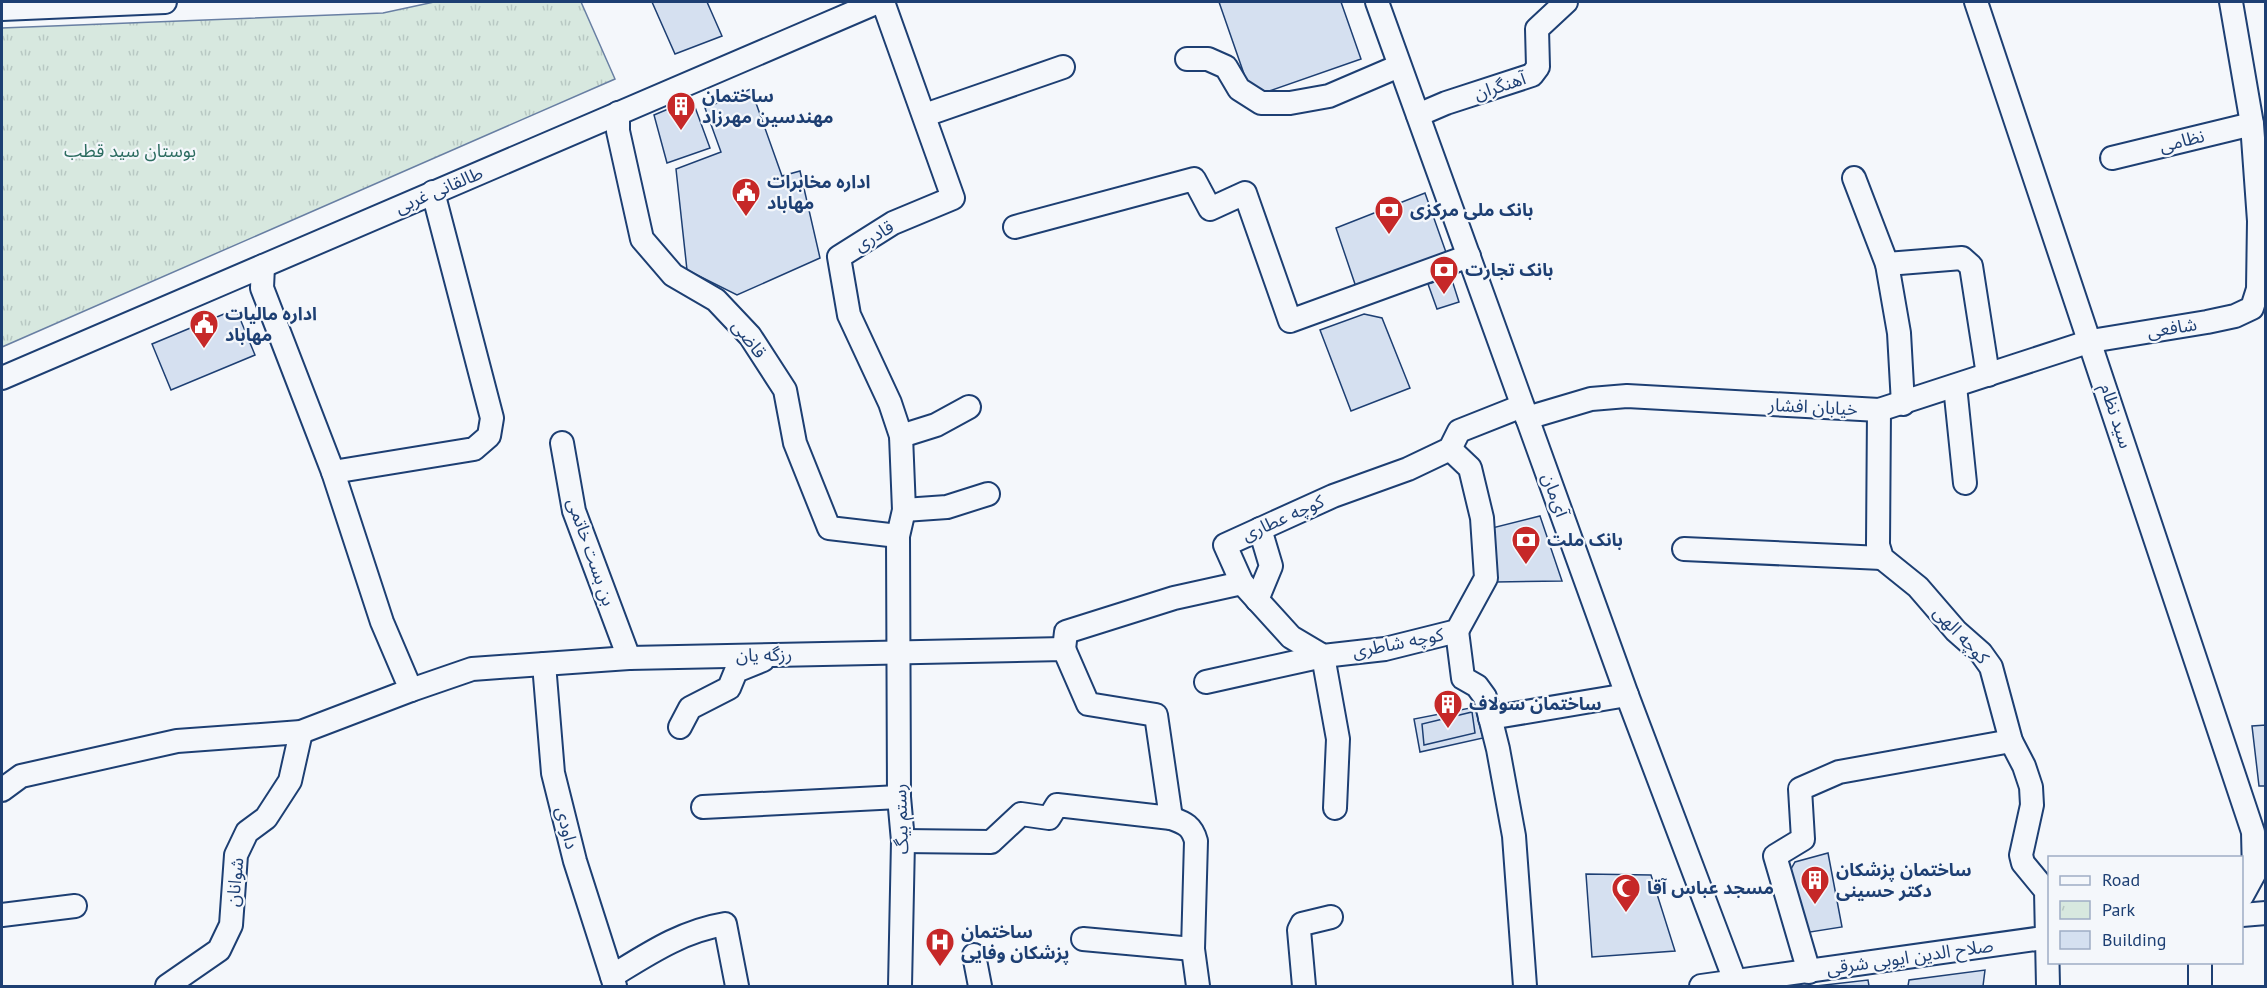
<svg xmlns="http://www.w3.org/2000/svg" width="2267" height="988" viewBox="0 0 2267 988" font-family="'PT Sans','Noto Sans Arabic',sans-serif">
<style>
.park{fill:url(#park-tufts);stroke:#687fa3;stroke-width:1.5}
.building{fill:#d5e0f0;stroke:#1d3f73;stroke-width:1.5}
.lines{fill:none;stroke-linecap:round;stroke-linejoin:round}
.minor-casing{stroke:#1d3f73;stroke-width:26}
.minor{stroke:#f4f7fb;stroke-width:22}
.labels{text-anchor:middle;stroke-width:4.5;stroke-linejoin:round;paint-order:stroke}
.street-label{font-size:18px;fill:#1d3f73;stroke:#f4f7fb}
.poi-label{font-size:18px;font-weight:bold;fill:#1d3f73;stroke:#f4f7fb;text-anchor:start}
.park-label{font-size:18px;fill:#2c6c60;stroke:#f4f7fb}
</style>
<defs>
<pattern id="park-tufts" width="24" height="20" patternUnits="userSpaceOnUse" patternTransform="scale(1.5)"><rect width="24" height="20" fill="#d7e8df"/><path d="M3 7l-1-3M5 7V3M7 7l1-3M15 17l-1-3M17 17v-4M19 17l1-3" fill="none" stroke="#b8c8c3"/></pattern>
</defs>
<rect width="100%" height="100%" fill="#f4f7fb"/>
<polygon class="park" points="434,2 581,2 615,79 2,347 2,28 383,13"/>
<g class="building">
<polygon points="652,2 707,2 722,36 675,54"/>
<polygon points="1219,2 1341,2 1361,59 1252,97"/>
<polygon points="751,89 782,176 800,171 820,258 737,295 687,270 676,169 721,152 705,108"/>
<polygon points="692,99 710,148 667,163 654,115"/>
<polygon points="1425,193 1448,258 1356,287 1336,228"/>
<polygon points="1451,277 1459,302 1437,309 1428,284"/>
<polygon points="236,309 255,355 171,390 152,344"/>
<polygon points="1364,314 1382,318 1410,388 1351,411 1320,330"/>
<polygon points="1540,516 1562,581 1496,582 1492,528"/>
<polygon points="1475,707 1483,738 1420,752 1414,719"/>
<polygon points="1472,712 1475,733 1424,745 1422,724"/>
<polygon points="2266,725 2266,786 2259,786 2252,726"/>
<polygon points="1828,853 1842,927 1804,933 1787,876 1795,862"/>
<polygon points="1586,874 1651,875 1675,951 1592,957"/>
<polygon points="1985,970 1983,986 1908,986 1909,980"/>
<polygon points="1868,980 1869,986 1816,986"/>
</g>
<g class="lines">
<g class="minor-casing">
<g id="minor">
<polyline points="883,2 953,198 893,223 839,257 849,315 890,403 901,436 904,510 898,536 899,797 903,841 900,986"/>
<polyline points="1377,2 1627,695 1737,986"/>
<polyline points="1976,2 2253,832 2254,874 2242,896"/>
<polyline points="2,9 165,2"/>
<polyline points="1187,59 1208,59 1226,67 1239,89 1261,103 1290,103 1329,96 1399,66"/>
<polyline points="618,113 618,131 642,239 673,275 716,300 750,336 785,390 795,443 829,528 898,536"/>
<polyline points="925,115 1063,67"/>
<polyline points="1418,115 1446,103 1532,75 1538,67 1537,29 1566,2"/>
<polyline points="2112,158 2252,124"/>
<polyline points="1854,178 1887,264 1899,333 1903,404"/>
<polyline points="1015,227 1194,179 1210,209 1245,193 1290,321 1469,256"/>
<polyline points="1887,264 1962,258 1971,266 1988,375"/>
<polyline points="2,378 878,2"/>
<polyline points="1955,386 1965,483"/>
<polyline points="1879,410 1878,545 1882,558 1918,587 1956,631 1981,653 1991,667 2011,741 2024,766 2031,787 2032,805 2021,855 2023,863 2046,891 2048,986"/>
<polyline points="1527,418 1591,399 1627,396 1879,410 2091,341 2207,322 2235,316 2252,308 2258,289 2259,221 2252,124 2231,2"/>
<polyline points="901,436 936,425 969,407"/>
<polyline points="562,443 574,511 629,658"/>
<polyline points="333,472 474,449 489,436 492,418 433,192"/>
<polyline points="904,510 947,507 988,494"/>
<polyline points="1684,549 1882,558"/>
<polyline points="1242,583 1291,637 1323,656 1385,649 1457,631 1486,578 1482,518 1470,468 1450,449"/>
<polyline points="1257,600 1271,566 1260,529"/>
<polyline points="1457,631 1463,678 1477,686 1485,697 1498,749 1514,836 1525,986"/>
<polyline points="1064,649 1066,632 1174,598 1242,583 1225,545 1333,496 1408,469 1450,449 1459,431 1522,406"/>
<polyline points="544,664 553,773 575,861 615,986"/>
<polyline points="1206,682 1323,656 1338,739 1335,808"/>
<polyline points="411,690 472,669 629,658 1064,649 1088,704 1156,715 1171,818 1057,805 1049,818 1021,814 991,842 903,841"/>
<polyline points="1490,718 1627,695"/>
<polyline points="680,727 690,708 729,688 736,671 763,660"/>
<polyline points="2,790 21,776 177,741 301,732 411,690 382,622 333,472 262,288 263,266"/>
<polyline points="703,807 899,797"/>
<path d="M1171 818C1185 823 1192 826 1196 841L1193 949 1198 986"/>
<polyline points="2,915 75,906"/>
<polyline points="2242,915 2266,913"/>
<polyline points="1083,939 1193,949"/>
<polyline points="974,955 980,986"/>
<polyline points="2200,962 2200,986"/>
<polyline points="1809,972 1775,856 1803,839 1800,789 1839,772 2011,741"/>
<path d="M612 976C648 954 682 931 725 924L737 986"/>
<polyline points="167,986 219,950 231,925 236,855 247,832 266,818 290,781 301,732"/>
<polyline points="1304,986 1299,930 1302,924 1331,917"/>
<polyline points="1701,986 2050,937"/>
</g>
</g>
<use href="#minor" class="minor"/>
</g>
<defs>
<g id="building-pin" transform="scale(1.5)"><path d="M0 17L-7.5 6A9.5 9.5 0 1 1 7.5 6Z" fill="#c62828" stroke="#f4f7fb"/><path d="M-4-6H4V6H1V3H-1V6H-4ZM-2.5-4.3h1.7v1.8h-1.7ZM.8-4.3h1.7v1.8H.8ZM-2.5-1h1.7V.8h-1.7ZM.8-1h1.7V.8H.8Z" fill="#fff"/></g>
<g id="civic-pin" transform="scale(1.5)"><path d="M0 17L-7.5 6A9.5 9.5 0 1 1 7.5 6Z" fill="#c62828" stroke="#f4f7fb"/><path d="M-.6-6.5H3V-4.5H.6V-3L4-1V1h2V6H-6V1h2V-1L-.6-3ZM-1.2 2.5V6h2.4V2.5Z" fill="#fff"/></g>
<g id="bank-pin" transform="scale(1.5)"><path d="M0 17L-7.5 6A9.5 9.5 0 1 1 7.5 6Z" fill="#c62828" stroke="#f4f7fb"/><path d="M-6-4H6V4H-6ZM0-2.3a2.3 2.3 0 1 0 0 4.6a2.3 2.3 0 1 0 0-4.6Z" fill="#fff"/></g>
<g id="mosque-pin" transform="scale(1.5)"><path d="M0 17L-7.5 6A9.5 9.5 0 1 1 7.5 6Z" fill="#c62828" stroke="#f4f7fb"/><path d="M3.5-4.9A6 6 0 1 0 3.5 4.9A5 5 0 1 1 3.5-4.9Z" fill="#fff"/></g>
<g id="hospital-pin" transform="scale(1.5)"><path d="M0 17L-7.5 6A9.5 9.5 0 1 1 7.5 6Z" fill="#c62828" stroke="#f4f7fb"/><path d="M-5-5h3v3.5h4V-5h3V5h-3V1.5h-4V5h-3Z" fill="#fff"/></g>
</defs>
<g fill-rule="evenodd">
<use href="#building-pin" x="681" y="106"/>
<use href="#civic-pin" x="746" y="192"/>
<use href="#bank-pin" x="1389" y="210"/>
<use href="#bank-pin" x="1444" y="270"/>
<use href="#civic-pin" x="204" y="324"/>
<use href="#bank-pin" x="1526" y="540"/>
<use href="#building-pin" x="1448" y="704"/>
<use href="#building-pin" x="1815" y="880"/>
<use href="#mosque-pin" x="1626" y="888"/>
<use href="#hospital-pin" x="940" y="942"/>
</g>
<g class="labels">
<g class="street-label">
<text transform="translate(1500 86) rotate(-18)" y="6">آهنگران</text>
<text transform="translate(2182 141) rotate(-14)" y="6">نظامی</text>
<text transform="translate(439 190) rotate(-23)" y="6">طالقانی غربی</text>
<text transform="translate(874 236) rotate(-31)" y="6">قادری</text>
<text transform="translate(2172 328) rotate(-9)" y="6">شافعی</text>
<text transform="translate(749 339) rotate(52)" y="6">قاضی</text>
<text transform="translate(1813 407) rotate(3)" y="6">خیابان افشار</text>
<text transform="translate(2116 416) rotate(72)" y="6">سید نظام</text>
<text transform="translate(1555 495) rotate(70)" y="6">آی‌مان</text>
<text transform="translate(1283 518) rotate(-24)" y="6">کوچه عطاری</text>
<text transform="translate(591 552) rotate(71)" y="6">بن بست خاتمی</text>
<text transform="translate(1961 635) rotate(47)" y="6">کوچه الهی</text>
<text transform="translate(1398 643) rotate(-11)" y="6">کوچه شاطری</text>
<text transform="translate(764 655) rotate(-1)" y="6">رزگه یان</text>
<text transform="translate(901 819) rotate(-92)" y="6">رستم بیگ</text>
<text transform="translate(567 828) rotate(76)" y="6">داودی</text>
<text transform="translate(235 882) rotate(-84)" y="6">شوانان</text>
<text transform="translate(1910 957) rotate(-8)" y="6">صلاح الدین ایوبی شرقی</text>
</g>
<g class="poi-label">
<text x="702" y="102">ساختمان<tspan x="702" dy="21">مهندسین مهرزاد</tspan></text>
<text x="767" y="188">اداره مخابرات<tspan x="767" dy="21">مهاباد</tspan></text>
<text x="1410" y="216">بانک ملی مرکزی</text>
<text x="1465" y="276">بانک تجارت</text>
<text x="225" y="320">اداره مالیات<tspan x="225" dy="21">مهاباد</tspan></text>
<text x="1547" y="546">بانک ملت</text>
<text x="1469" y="710">ساختمان سولاف</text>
<text x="1836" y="876">ساختمان پزشکان<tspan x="1836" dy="21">دکتر حسینی</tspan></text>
<text x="1647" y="894">مسجد عباس آقا</text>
<text x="961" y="938">ساختمان<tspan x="961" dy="21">پزشکان وفایی</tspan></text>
</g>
<g class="park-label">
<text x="130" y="157">بوستان سید قطب</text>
</g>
</g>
<rect width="2267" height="988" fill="none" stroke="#1d3f73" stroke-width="6"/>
<rect x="2048" y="856" width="195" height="108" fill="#f4f7fb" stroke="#9eadc5" stroke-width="1.5"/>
<rect x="2060" y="876" width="30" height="9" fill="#f4f7fb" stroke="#9eadc5" stroke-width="1.5"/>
<text x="2102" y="886" font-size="18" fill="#1d3f73">Road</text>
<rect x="2060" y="901" width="30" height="18" fill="url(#park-tufts)" stroke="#9eadc5" stroke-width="1.5"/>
<text x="2102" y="916" font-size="18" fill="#1d3f73">Park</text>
<rect x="2060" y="931" width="30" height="18" fill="#d5e0f0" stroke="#9eadc5" stroke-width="1.5"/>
<text x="2102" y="946" font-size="18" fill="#1d3f73">Building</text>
</svg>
